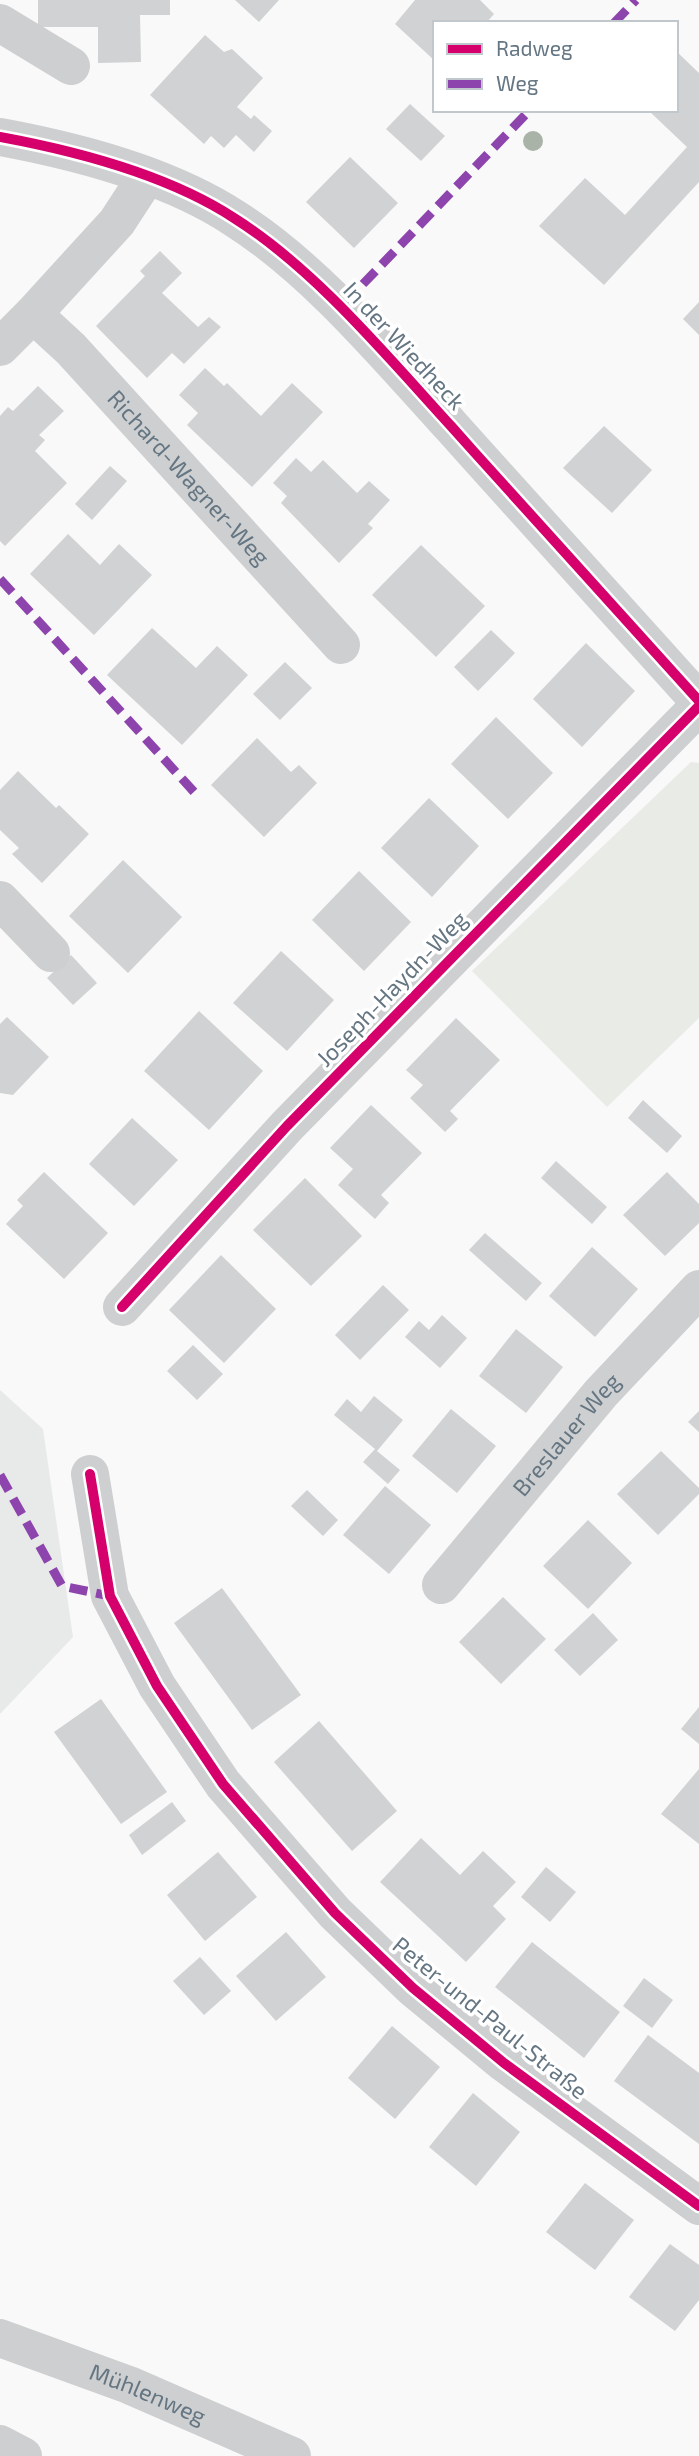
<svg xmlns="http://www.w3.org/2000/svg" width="699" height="2456" viewBox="0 0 699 2456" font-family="'Exo 2',sans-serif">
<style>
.built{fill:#e8e9e9}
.green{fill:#e8ebe6}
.building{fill:#d0d2d3}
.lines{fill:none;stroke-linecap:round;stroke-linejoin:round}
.minor{stroke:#cecfd0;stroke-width:38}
.quiet{stroke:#8e44ad;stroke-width:9;stroke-dasharray:18 9;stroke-linecap:butt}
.cycleway-casing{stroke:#fff;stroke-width:15}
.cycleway{stroke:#d6006c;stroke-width:10}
.tree{fill:#a9b3a7}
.labels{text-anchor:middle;stroke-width:7;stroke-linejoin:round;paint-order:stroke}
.street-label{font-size:23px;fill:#657683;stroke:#fff}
</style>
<rect width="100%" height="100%" fill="#f9f9f9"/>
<polygon class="built" points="0,1390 43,1429 73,1637 0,1714"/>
<polygon class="green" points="691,762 699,763 699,1018 607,1107 472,971"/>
<g class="building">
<polygon points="38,0 170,0 170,15 140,15 141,62 98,63 98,27 38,27"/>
<polygon points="235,0 279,0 259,22"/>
<polygon points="415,0 480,0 494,14 486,23 435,23 435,61 395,24"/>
<polygon points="205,35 224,52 232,49 263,78 237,107 251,119 254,115 272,131 254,152 236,135 224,148 211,136 204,144 150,95"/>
<polygon points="676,51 699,73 699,182 604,285 539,226 585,178 625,215 687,147 648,110 676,110"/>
<polygon points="410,104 445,136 421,161 386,129"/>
<polygon points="350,157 398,203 354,248 306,202"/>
<polygon points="160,251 182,273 162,293 198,327 209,317 221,327 184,364 172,353 147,378 96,326 145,276 140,271"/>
<polygon points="699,302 699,335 683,319"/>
<polygon points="205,368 224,386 227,383 261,416 292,383 323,412 252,487 187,425 198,413 179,395"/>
<polygon points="38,386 64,411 39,435 45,440 35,451 67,483 5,546 0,541 0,416 8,407 13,411"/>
<polygon points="604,426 652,470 612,513 563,468"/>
<polygon points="296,458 311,472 323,460 357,493 369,481 390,500 368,524 373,528 339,563 281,503 287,496 273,483"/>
<polygon points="110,466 127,481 92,520 75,504"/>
<polygon points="68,534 100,565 119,544 152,575 94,635 30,574"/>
<polygon points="421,545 485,606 436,657 372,595"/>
<polygon points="152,628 196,668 217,646 248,675 182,745 107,675"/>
<polygon points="491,630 515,653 478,691 454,667"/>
<polygon points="586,643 635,691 582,747 533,699"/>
<polygon points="285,662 312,688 280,720 253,694"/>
<polygon points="496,717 553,773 508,819 451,764"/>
<polygon points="257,738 291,772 299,765 317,783 264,837 211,785"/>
<polygon points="18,771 56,808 59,805 89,834 42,883 12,854 19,848 0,830 0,790"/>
<polygon points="429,798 479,846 432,897 381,848"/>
<polygon points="123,860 182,917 128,973 69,916"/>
<polygon points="359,871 411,922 364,971 312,920"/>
<polygon points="281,951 334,1000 287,1051 233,1003"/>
<polygon points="71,955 97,983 73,1005 47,978"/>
<polygon points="199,1011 263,1071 209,1130 144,1071"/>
<polygon points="7,1017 49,1057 13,1095 0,1093 0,1024"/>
<polygon points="456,1018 500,1060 450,1111 458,1119 445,1132 410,1098 423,1085 406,1070"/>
<polygon points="643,1100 682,1136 667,1153 628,1118"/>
<polygon points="371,1105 422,1153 381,1195 389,1203 375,1219 338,1185 353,1169 330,1148"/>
<polygon points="132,1118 178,1160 134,1206 89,1164"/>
<polygon points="556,1161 607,1207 592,1224 541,1178"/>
<polygon points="44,1172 108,1233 64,1279 6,1224 23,1206 17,1200"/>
<polygon points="667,1172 699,1204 699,1223 665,1256 623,1215"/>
<polygon points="305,1178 362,1236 311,1286 253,1230"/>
<polygon points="485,1233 542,1283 526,1301 469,1250"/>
<polygon points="592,1247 638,1289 595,1337 549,1296"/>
<polygon points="221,1255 276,1309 224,1363 169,1310"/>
<polygon points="383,1285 409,1310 360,1360 335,1335"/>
<polygon points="442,1315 467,1338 440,1368 405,1337 419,1321 429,1330"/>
<polygon points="516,1329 563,1367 526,1413 479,1376"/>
<polygon points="193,1345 223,1374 197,1400 167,1371"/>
<polygon points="374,1396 403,1420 377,1451 400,1470 388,1484 363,1462 375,1449 334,1415 347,1399 361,1412"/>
<polygon points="451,1409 496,1446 457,1493 412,1456"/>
<polygon points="699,1411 699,1432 688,1422"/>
<polygon points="661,1451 699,1488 699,1494 658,1535 617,1494"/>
<polygon points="385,1486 431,1525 389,1574 343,1535"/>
<polygon points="307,1490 338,1520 323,1536 291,1506"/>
<polygon points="588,1520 632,1563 588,1609 543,1566"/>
<polygon points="222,1588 301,1695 252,1730 174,1623"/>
<polygon points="503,1597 546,1639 501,1684 459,1642"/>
<polygon points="593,1613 618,1640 580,1676 554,1650"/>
<polygon points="101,1699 167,1792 121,1824 54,1732"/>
<polygon points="699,1707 699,1744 681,1729"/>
<polygon points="319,1721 397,1811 352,1851 274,1762"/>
<polygon points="699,1769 699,1844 661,1814"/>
<polygon points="172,1802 186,1821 142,1855 129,1835"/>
<polygon points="421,1838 460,1875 483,1851 516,1882 493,1906 506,1919 466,1962 380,1882"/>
<polygon points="218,1852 257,1897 205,1941 167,1895"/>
<polygon points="546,1867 576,1892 550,1922 521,1897"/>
<polygon points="286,1932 326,1977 276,2021 236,1976"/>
<polygon points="532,1942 620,2012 584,2058 495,1987"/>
<polygon points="200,1957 231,1991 204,2015 173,1981"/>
<polygon points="644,1978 673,2000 652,2028 623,2006"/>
<polygon points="392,2026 440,2067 395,2119 348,2078"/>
<polygon points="648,2035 699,2073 699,2144 614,2081"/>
<polygon points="473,2093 520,2132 476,2186 429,2147"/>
<polygon points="585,2183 634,2220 595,2270 546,2232"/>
<polygon points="670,2244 699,2265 699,2300 675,2331 629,2297"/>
</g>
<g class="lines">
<g class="minor">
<polyline points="0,23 71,66"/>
<path d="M0 137C76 151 168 175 234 218 315 269 386 355 451 426 533 518 616 609 699 701"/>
<path id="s1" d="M33 314 71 349 341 645"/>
<polyline points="0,347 33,314 117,222 147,176"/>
<polyline points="0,900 51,953"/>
<polyline points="122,1307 287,1126 699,706"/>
<polyline points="90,1474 110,1596 157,1686 223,1784 335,1913 413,1988 504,2063 699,2206"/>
<path id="s2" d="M441 1585 601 1393 699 1289"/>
<path id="s3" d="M0 2338 129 2385 292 2456"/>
<polyline points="0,2444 23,2456"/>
</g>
<g class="quiet">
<polyline points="614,23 636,0"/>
<polyline points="363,284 530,110"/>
<polyline points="0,579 195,793"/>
<polyline points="0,1475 62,1586 110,1596"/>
</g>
<g class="cycleway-casing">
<g id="cycleway">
<path d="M0 137C76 151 168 175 234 218 315 269 386 355 451 426 533 518 616 609 699 701"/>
<polyline points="122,1307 287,1126 699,706"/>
<polyline points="90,1474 110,1596 157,1686 223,1784 335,1913 413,1988 504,2063 699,2206"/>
</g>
</g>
<use href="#cycleway" class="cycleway"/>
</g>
<circle class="tree" cx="533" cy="141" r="10"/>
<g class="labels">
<g class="street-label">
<text transform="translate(404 346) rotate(47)" y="8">In der Wiedheck</text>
<text dy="8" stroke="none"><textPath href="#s1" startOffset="226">Richard-Wagner-Weg</textPath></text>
<text transform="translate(392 989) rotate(-46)" y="8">Joseph-Haydn-Weg</text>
<text dy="8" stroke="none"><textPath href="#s2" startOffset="196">Breslauer Weg</textPath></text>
<text transform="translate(490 2018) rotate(39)" y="8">Peter-und-Paul-Straße</text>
<text dy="8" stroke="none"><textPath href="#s3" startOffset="158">Mühlenweg</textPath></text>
</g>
</g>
<rect x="433" y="21" width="245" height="91" fill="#ffffff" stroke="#c1c8cd" stroke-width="2"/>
<rect x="447" y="44" width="35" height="10" fill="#d6006c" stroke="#c1c8cd" stroke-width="2"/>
<text x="496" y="56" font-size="21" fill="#657683">Radweg</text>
<rect x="447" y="79" width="35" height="10" fill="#8e44ad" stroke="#c1c8cd" stroke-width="2"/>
<text x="496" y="91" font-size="21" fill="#657683">Weg</text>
</svg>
